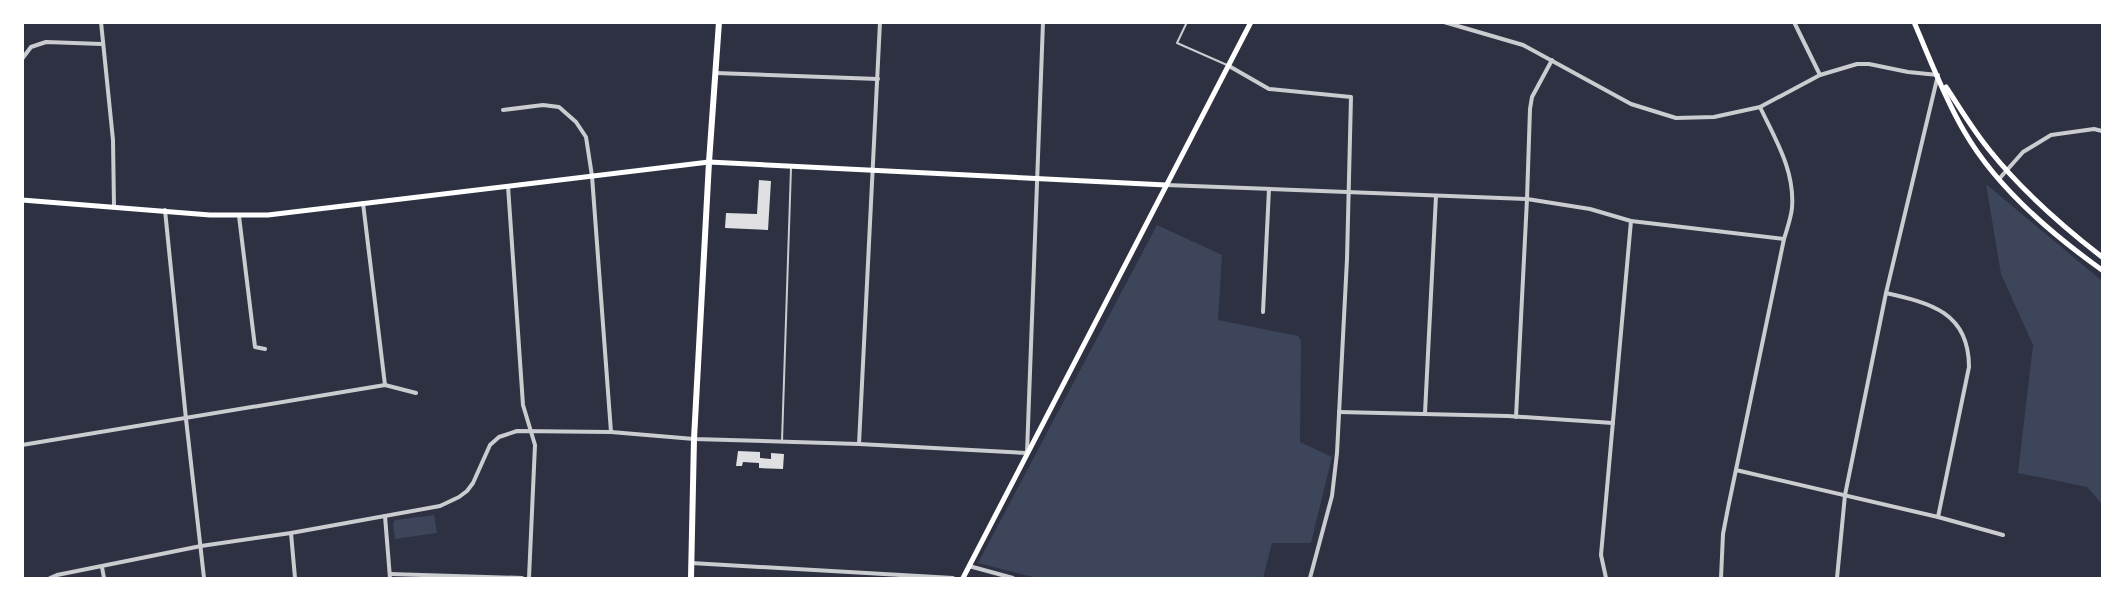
<svg xmlns="http://www.w3.org/2000/svg" width="2125" height="601" viewBox="0 0 2125 601" font-family="Manrope,sans-serif">
<style>
.green{fill:#3c4559}
.building{fill:#e0e0e3}
.lines{fill:none;stroke-linecap:round;stroke-linejoin:round}
.service{stroke:#caccd0;stroke-width:2}
.minor{stroke:#caccd0;stroke-width:4}
.secondary{stroke:#fff;stroke-width:5}
.primary{stroke:#fff;stroke-width:6}
</style>
<rect width="100%" height="100%" fill="#2d3142"/>
<g class="green">
<polygon points="1986,184 2102,281 2102,504 2087,487 2018,473 2033,345 2001,274"/>
<polygon points="1157,225 1222,255 1218,320 1298,336 1301,341 1300,442 1332,457 1311,543 1272,543 1263,578 1037,578 978,563"/>
<polygon points="434,515 437,533 395,539 393,523 395,520"/>
</g>
<g class="building">
<polygon points="759,180 771,181 768,230 725,228 726,213 757,214"/>
<polygon points="738,451 760,452 760,458 771,459 771,453 784,454 783,469 759,468 759,463 743,462 742,466 736,466"/>
</g>
<g class="lines">
<g class="service">
<polyline points="1187,22 1177,43 1227,65"/>
<polyline points="782,441 791,168"/>
</g>
<g class="minor">
<polyline points="101,22 113,140 114,207"/>
<polyline points="1444,22 1523,45 1631,104 1676,118 1714,117 1760,107 1820,75 1857,64 1869,64 1908,72 1938,75 1886,293 1845,495 1837,578"/>
<polyline points="1794,22 1820,75"/>
<polyline points="22,59 31,47 46,42 102,44"/>
<polyline points="1229,66 1269,89 1351,97 1347,259 1337,453 1332,496 1310,578"/>
<polyline points="716,73 878,79"/>
<polyline points="503,110 543,105 559,107 576,122 586,137 592,176 611,432"/>
<polyline points="1999,179 2023,152 2051,135 2094,129 2102,131"/>
<polyline points="1166,185 1527,199 1590,209 1631,221 1784,239"/>
<polyline points="508,186 523,405 535,445 529,578"/>
<polyline points="363,203 385,385"/>
<polyline points="165,210 186,419 204,578"/>
<polyline points="239,216 255,347 265,349"/>
<path d="M1886 293C1930 303 1969 312 1969 367L1938 517"/>
<polyline points="1263,312 1269,189"/>
<polyline points="1339,412 1508,416 1613,423"/>
<polyline points="1425,413 1436,196"/>
<polyline points="1516,417 1527,199 1530,109 1532,97 1552,60"/>
<polyline points="859,444 880,22"/>
<polyline points="22,445 385,385 416,393"/>
<polyline points="1736,470 1938,517 2003,535"/>
<polyline points="385,516 390,578"/>
<polyline points="291,533 295,578"/>
<polyline points="691,563 953,578"/>
<polyline points="969,566 1013,578"/>
<polyline points="102,567 104,578"/>
<polyline points="390,574 522,578"/>
<polyline points="50,578 57,575 201,546 291,533 440,506 459,497 467,491 473,483 490,445 499,437 517,431 611,432 694,439 859,444 1027,453 1043,22"/>
<polyline points="1606,578 1601,555 1631,221"/>
<path d="M1721 578 1723 534 1728 508 1784 239C1787 229 1791 218 1792 208 1795 170 1775 139 1760 107"/>
</g>
<g class="secondary">
<path d="M1914 22C1930 59 1944 97 1964 131 1996 187 2050 233 2102 270"/>
<path d="M1946 87C1960 108 1974 132 1991 152 2023 192 2061 225 2102 257"/>
<polyline points="22,200 210,215 268,215 709,162 1166,185"/>
<polyline points="963,578 1251,22"/>
</g>
<polyline class="primary" points="691,578 694,439 709,162 719,22"/>
</g>
<rect width="2125" height="601" fill="none" stroke="#ffffff" stroke-width="48"/>
</svg>
